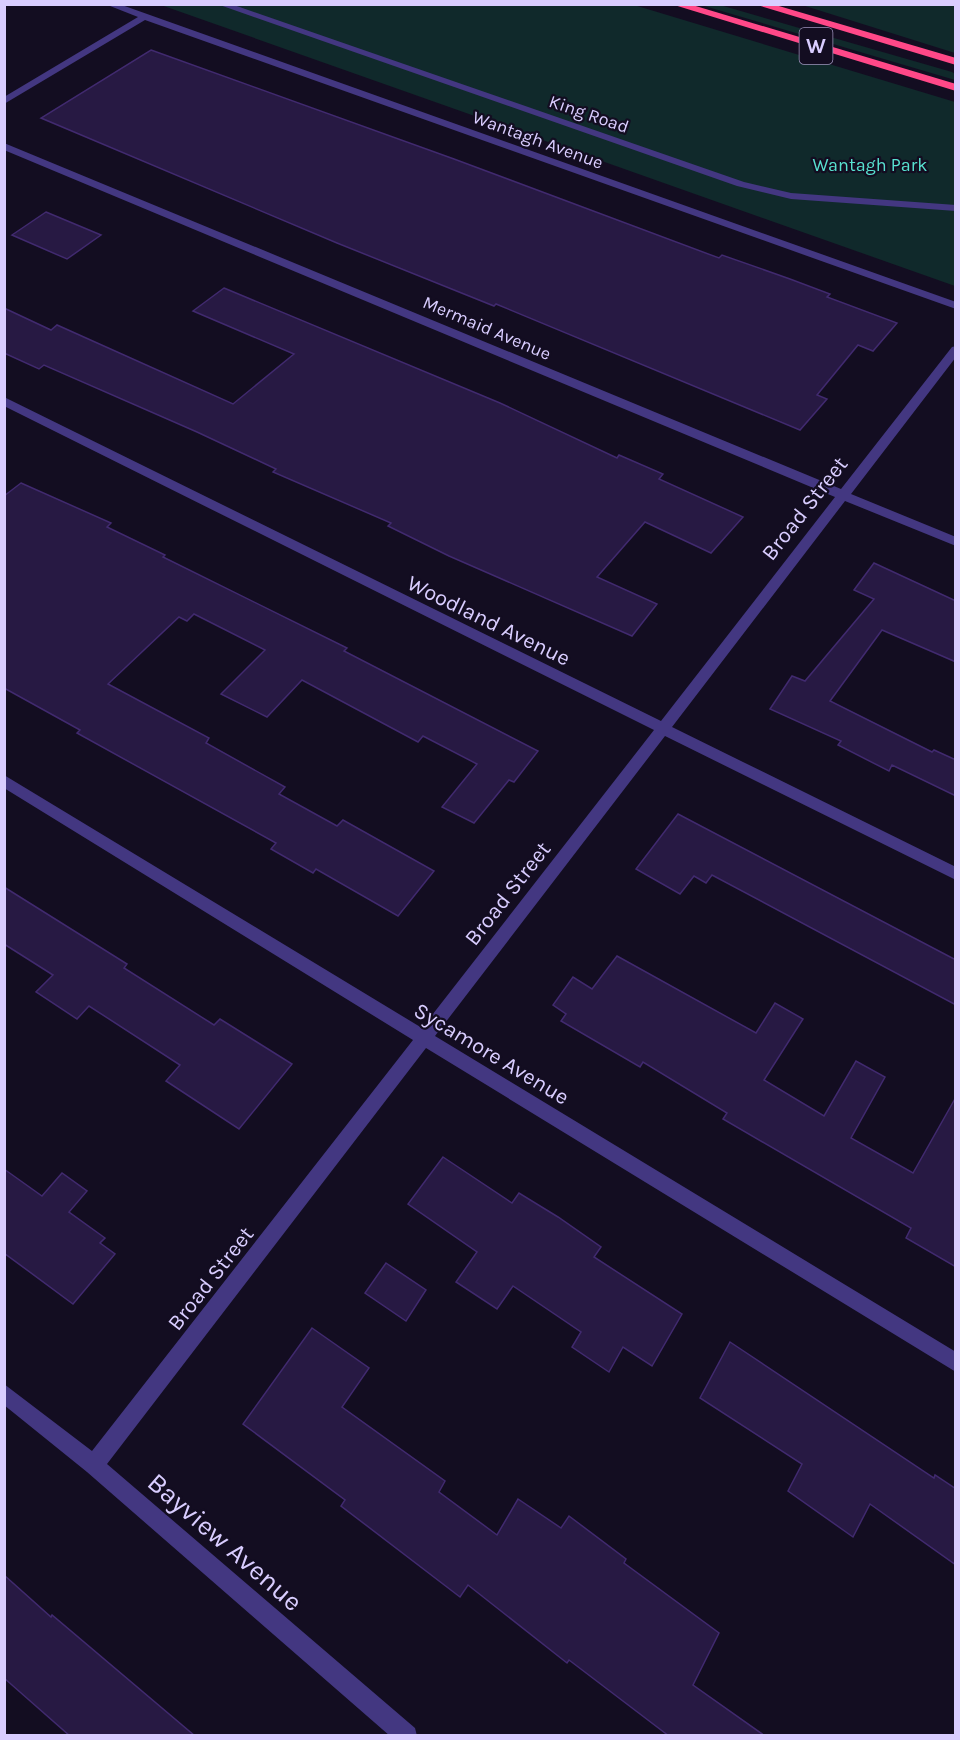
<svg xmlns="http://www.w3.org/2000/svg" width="960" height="1740" viewBox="0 0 960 1740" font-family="Karla,sans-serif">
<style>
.green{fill:#10292b}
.building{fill:#271943;stroke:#412a6f;stroke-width:1.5}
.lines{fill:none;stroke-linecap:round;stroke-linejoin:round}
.minor{fill:#433781;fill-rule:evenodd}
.highway{fill:#ff4888;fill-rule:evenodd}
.labels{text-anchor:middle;stroke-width:4.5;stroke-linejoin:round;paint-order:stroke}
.far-street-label{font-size:18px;fill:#d9cdff;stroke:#130d21}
.far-park-label{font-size:18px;fill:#58e1d0;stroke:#130d21}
.shield{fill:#130d21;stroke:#9e93bc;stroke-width:1.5}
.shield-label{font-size:21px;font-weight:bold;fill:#d9cdff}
.street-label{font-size:22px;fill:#d9cdff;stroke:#130d21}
.near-street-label{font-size:27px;fill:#d9cdff;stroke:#130d21}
</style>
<rect width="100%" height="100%" fill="#130d21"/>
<g class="green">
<polygon points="161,5 634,5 955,102 955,286"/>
<polygon points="701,5 720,5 952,72 955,74 955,80"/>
<polygon points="802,5 955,5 955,53"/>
</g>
<g class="building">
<polygon points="151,50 454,159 719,258 722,255 790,279 830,294 827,297 897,323 873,351 858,345 817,395 827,399 800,430 496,304 494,306 337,243 41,118"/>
<polygon points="46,212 101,235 67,259 12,235"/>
<polygon points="224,288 500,403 617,458 619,455 663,474 659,479 743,517 711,553 645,522 597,577 657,604 632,636 449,556 388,526 391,523 273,472 276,469 197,432 44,365 39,369 4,353 4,308 51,330 57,325 233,404 294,354 193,311"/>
<polygon points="21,483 111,523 107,527 165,555 163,557 347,648 344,651 538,751 514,782 509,780 474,823 442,807 477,764 423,736 418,742 302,680 267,717 221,694 265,650 194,614 187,621 179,617 108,684 209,738 206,743 285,787 279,794 337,826 343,820 434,871 398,916 316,869 313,873 271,849 276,843 77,733 80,730 4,688 4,496"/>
<polygon points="874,563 956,601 956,662 882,630 830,701 932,752 934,750 956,760 956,796 892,765 889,771 838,745 841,741 770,709 792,676 805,681 874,599 854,590"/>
<polygon points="678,814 956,960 956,1005 712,875 706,883 694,876 680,894 636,869"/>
<polygon points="4,887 127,964 124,968 214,1025 220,1019 292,1064 239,1129 166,1081 180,1065 89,1006 77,1019 36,992 53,975 4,944"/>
<polygon points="617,956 756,1033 775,1003 803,1019 764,1080 824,1116 856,1061 885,1077 851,1138 913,1173 956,1097 956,1267 906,1238 911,1228 723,1119 727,1113 643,1062 640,1067 561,1021 566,1014 553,1005 573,977 592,989"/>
<polygon points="443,1157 512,1203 519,1193 558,1217 601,1247 594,1257 682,1314 652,1366 623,1347 609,1372 572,1347 581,1332 513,1286 497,1309 456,1282 477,1252 408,1204"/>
<polygon points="4,1169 42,1196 62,1173 87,1191 69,1212 105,1238 100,1243 115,1254 73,1304 4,1253"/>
<polygon points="386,1263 426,1290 406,1321 365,1293"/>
<polygon points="312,1328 369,1368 342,1407 445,1481 439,1492 497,1535 518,1499 561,1528 569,1516 626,1559 624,1563 719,1633 693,1685 765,1736 669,1736 569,1660 567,1663 468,1585 460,1597 341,1506 345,1500 243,1424"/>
<polygon points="730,1342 934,1478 935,1475 956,1489 956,1565 870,1504 853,1537 788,1491 802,1464 700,1398"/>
<polygon points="4,1575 51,1617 52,1615 195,1736 70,1736 4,1678"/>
</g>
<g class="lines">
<g class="minor">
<polygon points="105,4 119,4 956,302 956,309 145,20 4,104 4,97 138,17"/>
<polygon points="217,4 231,4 744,182 791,193 956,205 956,211 791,199 737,186"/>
<polygon points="4,143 841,489 952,347 956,346 956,357 851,494 956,537 956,546 845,501 672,727 956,867 956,880 665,736 435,1036 956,1352 956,1372 426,1048 107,1464 415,1728 417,1736 390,1736 87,1472 4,1405 4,1384 92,1451 413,1040 4,788 4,775 422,1028 654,730 4,406 4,397 661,721 835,497 4,150"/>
</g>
<g class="highway">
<polygon points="671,4 689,4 956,84 956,91"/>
<polygon points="754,4 772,4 956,58 956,65"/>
</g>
</g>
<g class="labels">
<g class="far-street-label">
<text transform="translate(589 114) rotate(19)" y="6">King Road</text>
<text transform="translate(538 140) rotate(20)" y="6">Wantagh Avenue</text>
<text transform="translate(487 328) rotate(23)" y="6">Mermaid Avenue</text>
</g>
<g class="far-park-label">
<text x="870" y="171">Wantagh Park</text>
</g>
<rect class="shield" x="799.5" y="28" width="33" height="36" rx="4.5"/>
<g class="shield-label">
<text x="816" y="53">W</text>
</g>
<g class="street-label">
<text transform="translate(804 508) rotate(-52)" y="8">Broad Street</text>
<text transform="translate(489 620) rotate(26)" y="8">Woodland Avenue</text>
<text transform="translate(507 893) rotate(-52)" y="8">Broad Street</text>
<text transform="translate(492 1053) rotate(31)" y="8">Sycamore Avenue</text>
<text transform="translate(210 1278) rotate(-52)" y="8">Broad Street</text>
</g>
<g class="near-street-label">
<text transform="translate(225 1542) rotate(41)" y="9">Bayview Avenue</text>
</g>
</g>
<rect width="960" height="1740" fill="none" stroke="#d9cdff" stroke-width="12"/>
</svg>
